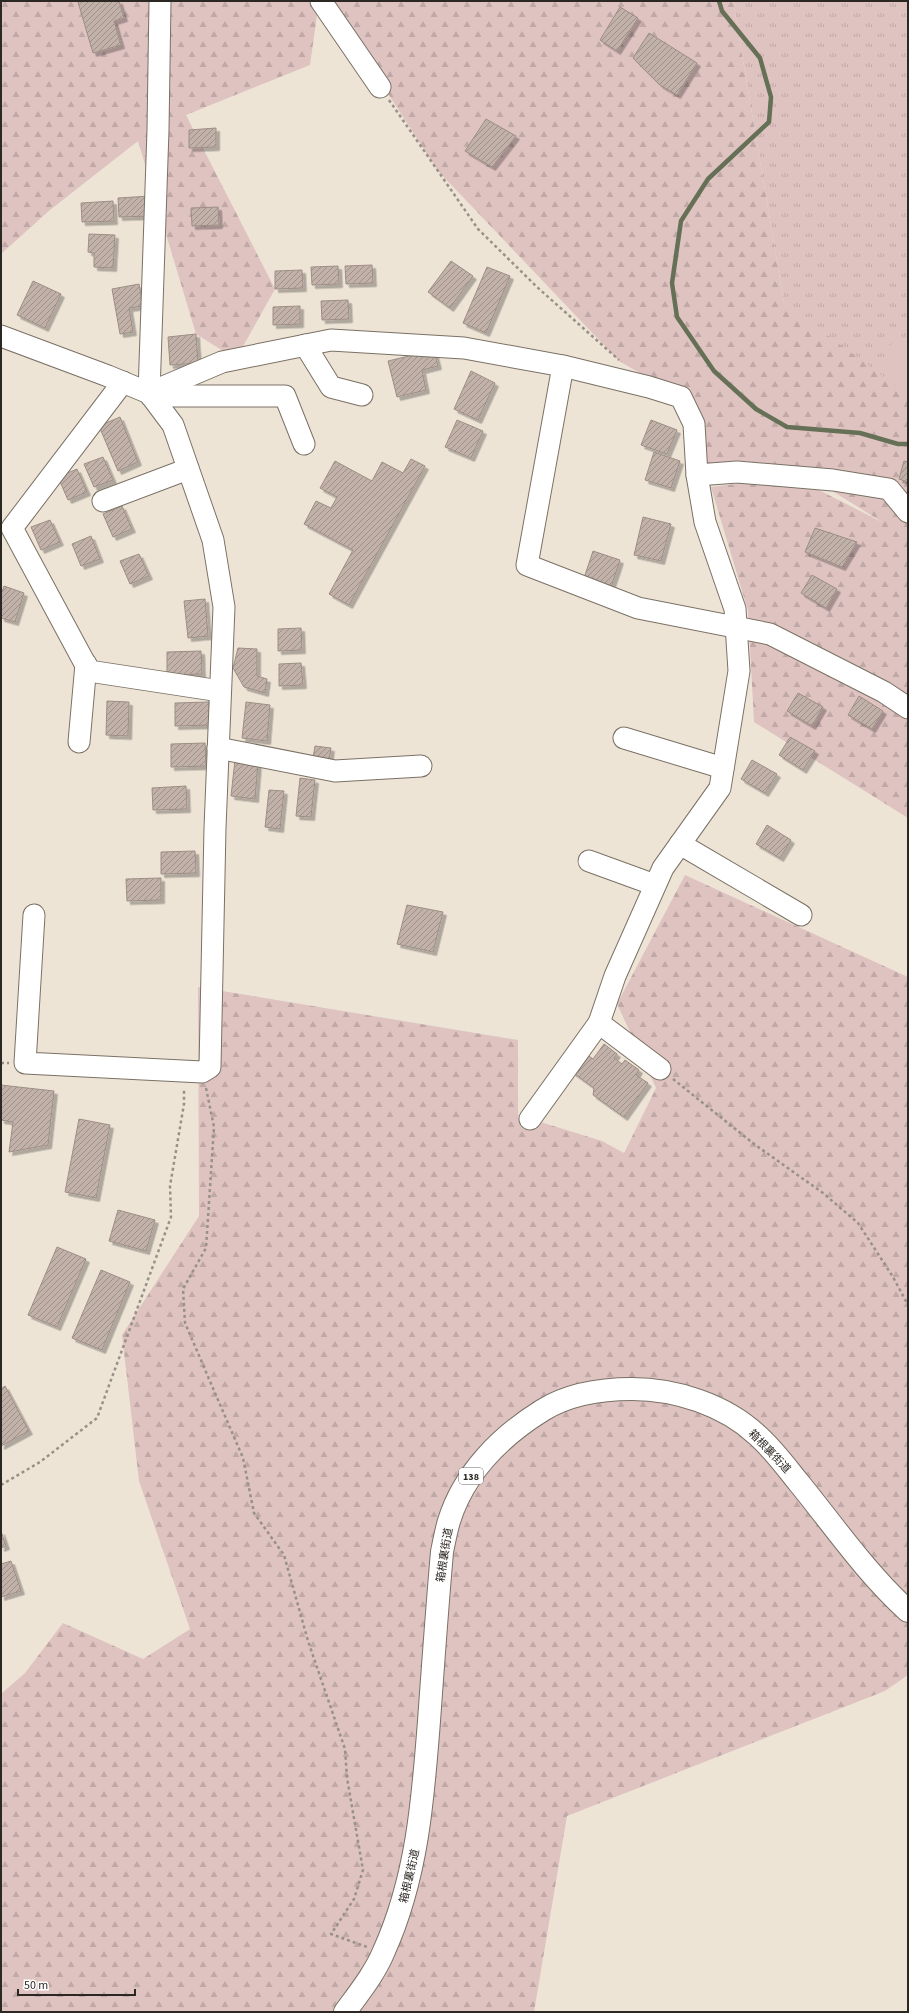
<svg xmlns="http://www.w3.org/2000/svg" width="909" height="2013" viewBox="0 0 909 2013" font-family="'Source Sans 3','Noto Sans JP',sans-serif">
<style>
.grass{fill:url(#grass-tufts)}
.forest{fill:url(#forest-firs);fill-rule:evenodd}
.park{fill:#dfc3c1}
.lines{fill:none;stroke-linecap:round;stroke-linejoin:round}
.stream{stroke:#657056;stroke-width:4.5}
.building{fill:url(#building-hatch);stroke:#9d8e85;filter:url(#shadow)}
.minor-casing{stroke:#7a7165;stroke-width:23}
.highway-casing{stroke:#7a7165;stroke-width:24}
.path{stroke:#989187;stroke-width:2.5;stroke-dasharray:3 3;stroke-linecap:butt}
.minor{stroke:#fff;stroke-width:21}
.highway{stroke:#fff;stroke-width:22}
.labels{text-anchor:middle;stroke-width:3.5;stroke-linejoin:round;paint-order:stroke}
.shield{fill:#fff;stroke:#6b6864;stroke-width:1}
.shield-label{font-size:10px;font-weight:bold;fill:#2b2722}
.street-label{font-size:11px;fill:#2b2722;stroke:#fff}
</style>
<defs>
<pattern id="grass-tufts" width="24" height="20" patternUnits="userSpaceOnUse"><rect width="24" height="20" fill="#dfc3c1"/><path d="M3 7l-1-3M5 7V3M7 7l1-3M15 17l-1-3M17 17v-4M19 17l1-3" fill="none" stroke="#c0a8a6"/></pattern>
<pattern id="forest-firs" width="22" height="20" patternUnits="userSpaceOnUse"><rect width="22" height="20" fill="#dfc3c1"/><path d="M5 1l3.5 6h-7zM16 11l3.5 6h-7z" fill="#c0a8a6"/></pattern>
<pattern id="building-hatch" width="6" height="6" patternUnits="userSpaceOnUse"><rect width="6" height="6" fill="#c1b1a8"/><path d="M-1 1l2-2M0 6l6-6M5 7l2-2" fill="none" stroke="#9d9088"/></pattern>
<filter id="shadow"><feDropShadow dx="3.5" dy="3.5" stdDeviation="0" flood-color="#0004"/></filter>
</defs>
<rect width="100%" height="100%" fill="#eee4d6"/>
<polygon class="grass" points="733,1 908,1 908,399 789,318 784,303"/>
<g class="forest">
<polygon points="1,1 319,1 310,65 186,115 275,289 236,359 196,334 138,141 50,210 1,254"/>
<path d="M328 1H733L784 303 908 395V818L754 722 748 611 711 487 785 478 708 474 681 397 619 361 438 171ZM795 478 813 479 882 522 880 521Z"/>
<polygon points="685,875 908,977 908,1675 885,1691 567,1816 534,2012 1,2012 1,1694 25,1673 63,1623 143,1659 190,1629 139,1481 122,1335 199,1216 198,987 518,1040 518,1115 602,1141 624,1153 656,1088 617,1004"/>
</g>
<polygon class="park" points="908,335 908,392 886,380 887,347"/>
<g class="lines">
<polyline class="stream" points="719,1 722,11 760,58 771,97 769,122 708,179 681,221 672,283 677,317 714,371 756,409 787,427 860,433 898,444 908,444"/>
</g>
<g class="building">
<polygon points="83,1 119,1 124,18 114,21 121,45 93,53 78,2"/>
<polygon points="620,7 638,18 617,51 600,40"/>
<polygon points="649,33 697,63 677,95 660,85 633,58"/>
<polygon points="486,119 516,136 492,167 465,151"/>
<polygon points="216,128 216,147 189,148 189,130"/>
<polygon points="150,196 151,216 119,217 118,198"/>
<polygon points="113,201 114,221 82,222 81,203"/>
<polygon points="218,207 219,225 192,226 191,208"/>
<polygon points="89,234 115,235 113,268 94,267 94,253 88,252"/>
<polygon points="451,261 473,276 450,308 428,292"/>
<polygon points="372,265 373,283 346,284 345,266"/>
<polygon points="338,266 339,284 312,285 311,267"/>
<polygon points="487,267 510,276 486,333 463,323"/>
<polygon points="302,270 303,288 275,289 275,271"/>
<polygon points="33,281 61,294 45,328 17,315"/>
<polygon points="139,284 143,306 129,308 133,332 120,334 112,289"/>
<polygon points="348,300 349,319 322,320 321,301"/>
<polygon points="300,306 300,324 273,325 273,307"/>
<polygon points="196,334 198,363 170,365 168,337"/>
<polygon points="434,350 438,366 422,370 426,390 397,397 388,361"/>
<polygon points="471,371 495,383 478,420 454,409"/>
<polygon points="120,417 138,462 118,471 99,426"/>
<polygon points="457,420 483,431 471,458 445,447"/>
<polygon points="651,420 677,430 667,454 641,445"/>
<polygon points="654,452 680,461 671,488 645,480"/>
<polygon points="103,457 113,480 94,487 84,464"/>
<polygon points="411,459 425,466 349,605 329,594 353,550 304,524 316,501 331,508 337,497 320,488 335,461 372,481 382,462 403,473"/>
<polygon points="904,461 908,462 908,482 899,479"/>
<polygon points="77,469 87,492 68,500 58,477"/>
<polygon points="122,506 132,529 113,537 103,514"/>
<polygon points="643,517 671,524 661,561 634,555"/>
<polygon points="50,520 60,542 41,550 31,527"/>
<polygon points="815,528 857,542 842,567 805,552"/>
<polygon points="91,536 100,559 81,566 72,544"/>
<polygon points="593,551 620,560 611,587 584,578"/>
<polygon points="139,554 149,576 130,584 120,561"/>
<polygon points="812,575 837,589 826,608 801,593"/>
<polygon points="4,586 24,593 15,622 1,618 1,594"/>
<polygon points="205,599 208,636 188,638 184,601"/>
<polygon points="301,628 302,650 278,651 278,629"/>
<polygon points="238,648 257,649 257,676 267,679 265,693 244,687 233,668"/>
<polygon points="201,651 202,674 167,675 167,652"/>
<polygon points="301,663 303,685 279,686 279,664"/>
<polygon points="798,693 823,707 812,726 787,711"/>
<polygon points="859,696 883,711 872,729 848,715"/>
<polygon points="107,701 129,702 128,736 106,735"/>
<polygon points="209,702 210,725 175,726 175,703"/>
<polygon points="246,702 270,705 267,741 242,738"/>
<polygon points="790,737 815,751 803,770 779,755"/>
<polygon points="205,743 206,766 171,767 171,744"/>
<polygon points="315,746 331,748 329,761 313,758"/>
<polygon points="235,760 258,763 255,799 231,796"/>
<polygon points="752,760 777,774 765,793 741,779"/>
<polygon points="300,778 315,780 311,817 296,816"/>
<polygon points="186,786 187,809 153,810 152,788"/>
<polygon points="269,790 284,791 280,829 265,827"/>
<polygon points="767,825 791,840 780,858 756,844"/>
<polygon points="195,851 196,873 161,874 161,852"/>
<polygon points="161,878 161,900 127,901 126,879"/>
<polygon points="407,905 443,912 433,952 397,944"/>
<polygon points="604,1044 617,1054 614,1058 622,1064 625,1060 639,1070 636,1075 648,1083 624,1117 593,1095 594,1088 572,1072 586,1054 593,1059"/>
<polygon points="1,1085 54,1091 48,1145 9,1152 13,1122 1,1120"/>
<polygon points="79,1119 110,1125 96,1198 65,1192"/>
<polygon points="118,1210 155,1220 146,1251 109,1241"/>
<polygon points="57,1247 86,1259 57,1327 28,1315"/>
<polygon points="101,1270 130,1282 102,1350 72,1338"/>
<polygon points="5,1386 29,1431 1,1446 1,1389"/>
<polygon points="1,1531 6,1546 1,1548"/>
<polygon points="11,1561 21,1591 1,1597 1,1564"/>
</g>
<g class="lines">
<g class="minor-casing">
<g id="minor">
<polyline points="321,1 380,87"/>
<polyline points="1,336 108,376 149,393 173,425 213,540 224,607 215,828 210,1067 202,1072 25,1063 34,915"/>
<polyline points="305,345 331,387 362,395"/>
<polyline points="563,366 527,565 638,608 770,634 884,692 908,708"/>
<polyline points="123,382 12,528 89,671 220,691"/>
<polyline points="149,393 222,362 331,340 464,348 563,366 649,387 681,397 694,424 697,475 705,522 735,609 739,671 720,788 663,868 615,976 599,1023 660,1069"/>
<polyline points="149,393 158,130 160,1"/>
<polyline points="151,396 285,396 304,444"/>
<polyline points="697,475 737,472 833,480 889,489 908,512"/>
<polyline points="103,501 188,469"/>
<polyline points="624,738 723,768"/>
<polyline points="79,742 86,664"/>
<polyline points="218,748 335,771 421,766"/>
<polyline points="680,844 801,915"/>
<polyline points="589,861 655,885"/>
<polyline points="530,1119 599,1023"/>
</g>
</g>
<g class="highway-casing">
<path id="highway" d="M345 2012C359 1993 375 1973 384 1951 417 1878 423 1800 429 1721 433 1665 437 1609 442 1552 444 1542 446 1531 449 1521 464 1473 501 1436 543 1410 569 1394 602 1389 632 1389 676 1389 725 1405 757 1435 773 1449 786 1467 799 1483 834 1526 867 1574 908 1611"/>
</g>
<g class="path">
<polyline points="389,100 478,229 537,287 619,360"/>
<polyline points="1,1063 9,1063"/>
<polyline points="673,1079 754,1144 823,1193 858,1223 893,1277 908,1305"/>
<polyline points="206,1088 214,1127 206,1248 183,1289 185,1323 243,1458 254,1513 284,1555 308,1641 345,1749 347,1778 363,1870 354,1899 331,1934 367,1947"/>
<polyline points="1,1485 40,1462 97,1418 171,1217 170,1186 184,1104 184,1089"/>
</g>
<use href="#minor" class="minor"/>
<use href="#highway" class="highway"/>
</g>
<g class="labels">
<rect class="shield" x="459" y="1468" width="24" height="16" rx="3"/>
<g class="shield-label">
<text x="471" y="1480">138</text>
</g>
<g class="street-label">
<text transform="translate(770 1451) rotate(46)" y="4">箱根裏街道</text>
<text transform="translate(444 1555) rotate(-81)" y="4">箱根裏街道</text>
<text transform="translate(409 1876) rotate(-77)" y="4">箱根裏街道</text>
</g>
</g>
<rect width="909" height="2013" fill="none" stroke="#2b2722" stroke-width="4"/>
<path d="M18 1989v6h117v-6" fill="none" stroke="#2b2722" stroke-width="2"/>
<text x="24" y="1989" font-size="12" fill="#2b2722" stroke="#ffffff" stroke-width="3" paint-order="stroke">50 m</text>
</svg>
